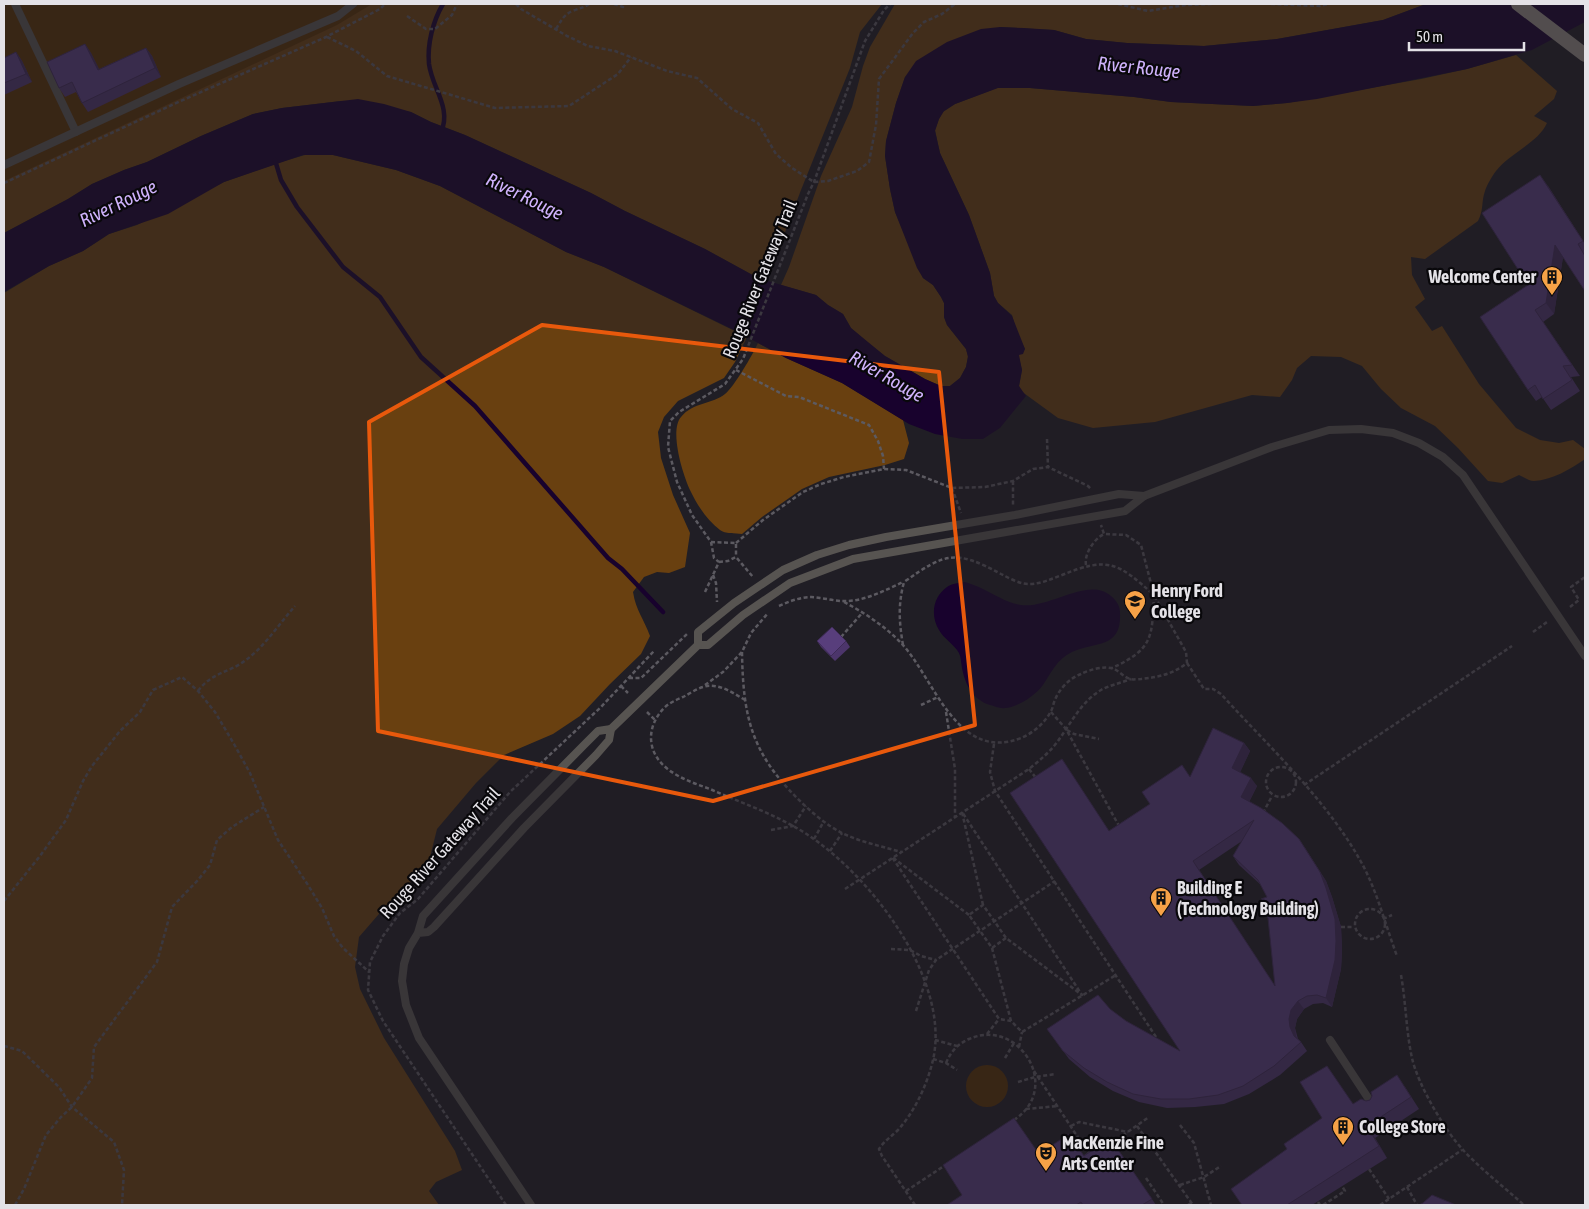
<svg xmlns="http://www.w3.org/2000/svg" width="1589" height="1209" viewBox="0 0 1589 1209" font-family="'Asap Condensed',sans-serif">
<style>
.green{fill:#563104}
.forest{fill:#694010}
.water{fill:#18022d}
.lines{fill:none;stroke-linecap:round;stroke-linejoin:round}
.stream{stroke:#18022d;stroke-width:4.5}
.path{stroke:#5c5a61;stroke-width:2.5;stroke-dasharray:4 2.5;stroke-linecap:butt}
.service{stroke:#575451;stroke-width:8}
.primary{stroke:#8f8882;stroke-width:14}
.wall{fill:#4c356b;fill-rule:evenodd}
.shaded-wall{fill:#3e2b57}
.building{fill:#583e7c;stroke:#3e2b57;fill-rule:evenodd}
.marked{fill:none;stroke:#e8590c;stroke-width:4;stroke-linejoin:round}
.labels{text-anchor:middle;stroke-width:4.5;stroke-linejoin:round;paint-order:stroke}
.poi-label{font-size:18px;font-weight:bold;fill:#e4e2e7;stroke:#09080b;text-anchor:start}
.street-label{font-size:18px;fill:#e4e2e7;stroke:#09080b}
.water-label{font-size:19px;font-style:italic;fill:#cfb2fc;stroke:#09080b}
</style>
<rect width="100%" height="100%" fill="#201e25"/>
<g class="green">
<polygon points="4,4 391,4 4,191"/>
<circle cx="987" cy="1086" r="21"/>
</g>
<g class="forest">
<polygon points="372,4 882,4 860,32 850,68 801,190 767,280 758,278 705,249 625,211 591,193 465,135 431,122 411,112 341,101 282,108 253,114 201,136 147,162 124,170 92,184 68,199 4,233 4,181 337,25"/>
<polygon points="895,4 1426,4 1383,20 1277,39 1204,46 1127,43 1086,39 1054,30 1000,27 905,77 896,103 886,141 885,156 890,189 895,212 923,278 933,285 941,297 944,303 944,317 947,325 966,349 968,356 966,367 960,378 950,386 941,386 925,379 885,356 867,342 851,328 843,314 828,305 816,295 781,285 789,267 821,176 852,107 863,66 870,47"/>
<path d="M1516 55 1557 91 1554 99 1534 116 1547 123C1538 143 1510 153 1496 171 1492 176 1487 185 1485 191 1481 202 1484 209 1478 221L1425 259 1411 257 1412 275 1425 299 1415 307 1432 331 1442 326 1479 384 1516 428 1540 440 1559 443 1573 440 1585 449V459C1571 469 1552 480 1534 481 1529 481 1524 477 1519 475L1502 483 1488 481 1458 448 1435 426 1401 408 1381 389 1362 366 1341 357 1311 356 1297 368 1292 380 1280 397 1252 395 1155 422 1093 428 1058 418 1021 391 1019 386 1022 370 1018 354 1025 349 1017 333 1012 315 998 303 994 296 990 273 969 215 940 153 935 130 939 119 943 112 955 104 997 88H1030L1134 97 1171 102 1253 106 1287 103 1421 79 1467 69Z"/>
<path d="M305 155H333L396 170 440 186 566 252 604 267 747 337 735 362 724 378 678 401 664 417 658 432 661 458 673 495 690 533 685 567 669 573 657 572 644 577 633 592C636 611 644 619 650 636L641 654 610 684 580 716 553 734 504 755 476 783 437 829 428 865 385 907 359 937 355 967 360 989 384 1038 455 1151 462 1170 436 1182 429 1191 439 1205H4V293L49 266 83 251 109 234 137 225 224 182 281 162Z"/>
<path d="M758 343 786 358 842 383 903 420 909 443 904 459 885 465 829 477 802 489 762 517 742 534C735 533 725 534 720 530 707 520 697 505 690 490 683 475 669 431 681 417 693 402 713 404 725 394 734 387 753 354 758 343Z"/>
</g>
<g class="water">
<polygon points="1426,4 1585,4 1585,22 1532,50 1467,69 1317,99 1287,103 1253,106 1171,102 1134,97 1030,88 998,88 955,104 944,111 939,119 935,131 940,153 969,215 990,273 994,296 998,303 1012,316 1025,349 1023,354 1019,355 1022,370 1019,386 1026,396 1000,428 983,439 962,439 935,434 909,424 842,383 786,358 732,329 604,267 566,252 440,186 396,170 333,155 303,155 224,182 168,214 109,234 83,251 49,266 4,292 4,233 68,199 92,184 124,170 147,162 201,136 253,114 282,108 358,99 384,104 411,112 431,122 465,135 591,193 625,211 705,249 758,278 816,295 828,305 843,314 851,328 885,356 925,379 941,386 950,386 960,378 966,367 968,357 966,349 947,325 944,317 944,303 941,297 933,285 923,278 917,268 895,212 890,189 885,156 886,141 896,103 905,77 916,61 947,42 981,29 1000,27 1024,28 1054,30 1086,39 1127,43 1204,46 1277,39 1383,20"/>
<path d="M965 582C971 584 978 586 983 589 996 595 1007 603 1021 605 1050 609 1088 576 1111 596 1116 600 1120 606 1120 612 1122 649 1097 641 1072 652 1057 659 1051 673 1043 685 1035 696 1018 707 1005 708 1000 709 994 706 990 705 973 700 965 684 962 668 961 663 961 657 959 653 954 644 944 639 939 630 930 615 933 597 947 587 952 583 960 583 965 582Z"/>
</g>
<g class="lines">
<g class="stream">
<path d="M441 132C452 108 432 88 429 64 427 44 433 21 443 4"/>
<polyline points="275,160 281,180 297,207 343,267 380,297 421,357 475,406 608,558 622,569 663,612"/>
</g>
<g class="path">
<polyline points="516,4 521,9 567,36 588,46 615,51 667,71 697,78 732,109 758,123 776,154 792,168 814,182 828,181 857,171 869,162 876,125 879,79 913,33 924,22 942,14 955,4"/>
<polyline points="614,4 623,7 623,4"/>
<polyline points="1118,4 1148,11 1185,5 1212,4"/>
<polyline points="1271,4 1320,6 1328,4"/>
<polyline points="407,16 426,29 435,29 452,15 457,4"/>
<path d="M556 29C561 21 564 14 573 11 579 8 584 8 589 4"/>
<polyline points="327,37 356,51 387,76 495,108 569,106 618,74 631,57"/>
<polyline points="4,183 174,104 326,37 380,9 385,4"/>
<polyline points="736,370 786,396 799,397 869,425 878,441 883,456 884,469"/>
<polyline points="1047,439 1048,467"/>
<polyline points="1013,481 1013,505"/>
<polyline points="952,488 961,513"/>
<polyline points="711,542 736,543 736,557"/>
<polyline points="736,543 763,520 803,492 821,484 844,477 884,469 906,470 952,488 985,487 1013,481 1033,469 1048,467 1088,486 1091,489"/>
<polyline points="719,562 728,561 736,557 753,577"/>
<path d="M1086 565C1084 554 1094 539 1104 534"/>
<polyline points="713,575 716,583 717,602"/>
<polyline points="705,592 719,562 714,558 711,542 692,515 677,482 668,447 670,421 679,412 725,384 743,359 808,194 814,182 865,41 884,10 890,4"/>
<path d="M844 602C865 613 886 627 902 644 935 680 957 763 1021 738 1033 733 1045 723 1051 711 1053 708 1053 704 1055 700 1059 689 1070 678 1081 674 1089 670 1105 665 1114 669 1119 671 1124 677 1130 679 1133 680 1138 679 1141 679 1159 677 1173 674 1187 663L1186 652 1154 595 1141 545 1126 535 1104 534 1101 525"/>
<path d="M779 606C792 600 806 595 820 598 828 599 836 601 843 601 863 602 886 590 903 582"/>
<polyline points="1570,607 1579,600 1571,587 1585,577"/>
<polyline points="1533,632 1547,622"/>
<polyline points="841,637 863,612"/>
<path d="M903 645C899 622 898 604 904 582 945 553 955 549 1001 574 1009 578 1019 584 1029 584 1041 584 1051 579 1062 575 1109 556 1118 563 1154 595 1152 638 1153 649 1112 668"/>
<path d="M742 652C743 716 751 752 797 798 810 811 826 825 842 833 860 842 881 846 901 852"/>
<path d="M1187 663 1204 689H1213L1221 694C1269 747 1325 798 1360 860 1377 890 1385 924 1397 956"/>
<polyline points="629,678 641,678 687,634"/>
<polyline points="705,685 723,672 742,652 751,633 768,613"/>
<polyline points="621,686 628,693"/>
<path d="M198 691C212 672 229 673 246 660 265 646 279 624 295 606"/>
<path d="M745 700C733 693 718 682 703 687 696 689 689 694 683 697 676 700 669 703 664 708 645 728 647 754 669 770 681 779 696 784 710 789 737 801 766 811 793 826 862 863 952 976 933 1060 927 1085 915 1111 898 1130 891 1137 884 1141 879 1149L882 1156 915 1205"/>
<polyline points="921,705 938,697"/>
<polyline points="647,712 655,720"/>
<polyline points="946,712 955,769 955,817"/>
<polyline points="1051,712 1066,729 1119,826"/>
<polyline points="1067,730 1074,734 1099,739"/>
<polyline points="994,744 990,772 995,791 1156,1037"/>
<circle cx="1281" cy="782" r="15"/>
<polyline points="1029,769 1036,778"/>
<polyline points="1304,785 1512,646"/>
<polyline points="1263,813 1272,796"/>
<polyline points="771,830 793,826 806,806"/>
<polyline points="814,839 824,821"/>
<polyline points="830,851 842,833"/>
<path d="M845 889 1029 769C1040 760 1050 752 1058 741 1071 723 1081 702 1101 690 1110 685 1121 683 1131 679"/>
<polyline points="4,901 40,856 66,820 83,781 92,766 120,731 140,712 153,690 182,677 198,691 215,712 234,744 250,773 278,840 308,885 322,908 334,936 343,948 369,972"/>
<polyline points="983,905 962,812 1082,995 1006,938 983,905 969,915 992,948 1006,938"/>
<circle cx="1370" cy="924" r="15"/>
<polyline points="969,915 892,857 999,1019 1011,1021 1022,1032 1116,975"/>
<polyline points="1383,919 1392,915"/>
<polyline points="1341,927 1354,927"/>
<polyline points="992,948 1011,1021"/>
<polyline points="891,949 910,950 921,956 936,960"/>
<path d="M1401 975C1406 1003 1406 1031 1412 1058 1418 1085 1445 1131 1464 1151 1483 1171 1504 1187 1524 1205"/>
<polyline points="916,1011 929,970 936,960 1055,881"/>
<polyline points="987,1034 999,1019"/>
<polyline points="935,1040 957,1046"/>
<polyline points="4,1046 22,1051 59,1087 72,1107 114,1142 124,1170 122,1205"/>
<polyline points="1019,1047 1022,1032"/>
<polyline points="1005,1058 1014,1043"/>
<polyline points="933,1059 946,1063 957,1070"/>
<path d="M946 1063C951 1051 958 1044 969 1039 1019 1017 1063 1088 1014 1120"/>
<polyline points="1034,1071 1089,1154"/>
<polyline points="1018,1082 1035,1077 1056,1074"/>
<polyline points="1026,1109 1058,1106"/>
<polyline points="1180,1125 1194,1143 1211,1205"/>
<polyline points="1071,1126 1079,1122 1128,1132"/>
<polyline points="1137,1126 1193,1205"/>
<polyline points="1112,1143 1149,1117"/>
<polyline points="1369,1169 1389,1199"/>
<polyline points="1146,1178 1164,1205"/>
<polyline points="1180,1185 1204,1177 1221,1166"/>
<polyline points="1407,1187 1417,1205"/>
<polyline points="906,1191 944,1166"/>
<polyline points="1318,1202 1320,1205"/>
<polyline points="15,1205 24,1189 46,1135 61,1117 72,1107 92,1078 94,1047 157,962 172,907 198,880 210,865 217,840 232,827 264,807"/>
<polyline points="506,1205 383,1021 368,990 370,962 383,936 400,913 418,899 510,792 601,707 654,651"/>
<polyline points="1188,1205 1191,1203 1190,1205"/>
<polyline points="1323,1205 1345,1191 1342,1186"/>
<polyline points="1380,1205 1462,1150"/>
</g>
<g class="service">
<polyline points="15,4 76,132"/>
<polyline points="4,165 179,84 338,16 353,4"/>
<polyline points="698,645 708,645 743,615 790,583 853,559 1125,511 1144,496 1272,447 1329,430 1361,429 1393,433 1419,443 1443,457 1463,475 1585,656"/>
<polyline points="611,729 698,645 698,632 734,603 783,570 817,555 849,545 886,537 1015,515 1119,494 1144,496"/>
<polyline points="418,933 428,932 434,927 524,828 596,755 609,740 611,729 598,731 584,745 512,818 423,916 418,933 409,948 404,964 402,981 406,1005 419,1038 531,1205"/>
<polyline points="1330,1040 1374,1107"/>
</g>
<polyline class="primary" points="1518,4 1585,55"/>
</g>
<g class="wall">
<polygon points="85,44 91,53 99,69 146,48 152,56 161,77 88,112 82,103 76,92 65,97 59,88"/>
<polygon points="16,52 22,61 32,82 4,95 4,58"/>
<polygon points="1548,186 1585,244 1585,291 1563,257 1554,314 1543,322 1580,376 1571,377 1580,391 1551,410 1542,397 1536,401 1528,390 1528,285"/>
<polygon points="817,641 846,641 850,647 835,661 821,647"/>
<path d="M1244 743 1250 751 1240 772 1257 786 1249 802 1305 848 1326 881 1332 897 1341 927 1342 950 1341 969 1332 1007 1323 1003 1313 1004 1304 1009 1297 1019 1295 1028 1298 1039 1301 1042 1307 1051 1280 1075 1249 1094 1224 1104 1195 1107 1167 1108 1139 1102 1113 1091 1090 1077 1069 1059 1047 1029 1110 1009 1126 1021 1180 1051 1110 830 1150 804 1190 777ZM1242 841 1233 856 1239 865 1261 885 1267 897 1275 986 1199 870Z"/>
<polygon points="1405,1087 1419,1109 1375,1138 1387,1158 1312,1205 1242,1205 1287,1149 1353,1104 1366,1101"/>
<polygon points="1110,1138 1156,1205 947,1205 1039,1154 1084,1155"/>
</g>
<g class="shaded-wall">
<polygon points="85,44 91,53 104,79 98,70"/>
<polygon points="146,48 152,56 161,77 155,68"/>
<polygon points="16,52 22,61 32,82 26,74"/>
<polygon points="1540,175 1548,186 1585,244"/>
<polygon points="1555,245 1563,257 1554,314 1546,303"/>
<polygon points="1244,743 1250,751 1238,777 1232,768"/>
<polygon points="1251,778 1257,786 1247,806 1241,797"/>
<polygon points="1299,839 1326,881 1332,897 1341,927 1342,950 1341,969 1332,1007 1326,998"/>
<polygon points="1298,1001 1304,1009 1297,1019 1295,1028 1296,1036 1300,1044 1294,1036 1290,1027 1289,1019 1291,1010"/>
<polygon points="1367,1126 1375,1138 1387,1158 1379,1146"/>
</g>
<g class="building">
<polygon points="85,44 98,70 146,48 155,68 82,103 72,82 59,88 47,62"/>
<polygon points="16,52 26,74 4,83 4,58"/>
<polygon points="1540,175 1583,241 1578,244 1585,256 1585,291 1555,245 1546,303 1535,310 1572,365 1563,366 1572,380 1543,399 1535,385 1528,390 1480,317 1528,285 1482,213"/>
<polygon points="832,627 846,641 831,656 817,641"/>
<path d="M1213 728 1244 743 1232 768 1251 778 1241 797 1261 808 1282 823 1299 839 1320 872 1326 888 1335 919 1336 941 1335 960 1326 998 1317 995 1307 996 1298 1001 1291 1010 1289 1019 1290 1027 1294 1036 1301 1042 1274 1066 1243 1086 1218 1095 1189 1099H1161L1133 1094 1107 1082 1084 1068 1063 1051 1047 1029 1098 995 1110 1009 1126 1021 1180 1051 1010 793 1062 759 1109 831 1150 804 1142 792 1182 765 1190 777ZM1254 820 1233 856 1258 880 1267 897 1261 899 1268 918 1275 986 1193 861Z"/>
<polygon points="1327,1066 1353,1104 1361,1099 1366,1101 1370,1100 1372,1096 1371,1092 1397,1075 1411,1097 1367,1126 1379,1146 1287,1205 1242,1205 1231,1189 1287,1149 1284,1144 1322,1118 1300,1082"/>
<polygon points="1014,1118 1039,1154 1069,1134 1084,1156 1110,1138 1152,1199 1142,1205 1083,1205 1081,1202 1076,1205 947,1205 962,1195 943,1165"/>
<polygon points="1432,1195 1456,1205 1419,1205 1423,1203"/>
</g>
<path d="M0 0H1589V1209H0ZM542 325 939 372 975 725 713 801 378 731 369 422Z" fill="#201e25" fill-opacity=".55" fill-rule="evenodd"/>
<path class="marked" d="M542 325 939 372 975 725 713 801 378 731 369 422Z"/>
<defs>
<g id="building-pin" transform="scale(1.125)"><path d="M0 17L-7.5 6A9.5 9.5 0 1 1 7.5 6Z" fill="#f6a247" stroke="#09080b"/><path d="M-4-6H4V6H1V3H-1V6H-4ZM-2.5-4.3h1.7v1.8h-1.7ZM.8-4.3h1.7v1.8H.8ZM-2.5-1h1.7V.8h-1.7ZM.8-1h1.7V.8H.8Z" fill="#111"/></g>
<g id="university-pin" transform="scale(1.125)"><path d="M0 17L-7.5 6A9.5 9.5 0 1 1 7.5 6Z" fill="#f6a247" stroke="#09080b"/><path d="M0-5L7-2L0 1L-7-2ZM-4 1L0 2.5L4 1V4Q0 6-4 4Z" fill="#111"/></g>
<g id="theatre-pin" transform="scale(1.125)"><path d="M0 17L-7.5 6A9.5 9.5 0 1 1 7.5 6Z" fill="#f6a247" stroke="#09080b"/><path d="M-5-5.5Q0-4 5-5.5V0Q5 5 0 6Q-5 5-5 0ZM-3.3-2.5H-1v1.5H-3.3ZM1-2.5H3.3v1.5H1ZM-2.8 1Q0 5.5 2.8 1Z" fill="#111"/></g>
</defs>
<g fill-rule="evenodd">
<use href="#building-pin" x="1552" y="277"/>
<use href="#university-pin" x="1135" y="601"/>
<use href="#building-pin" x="1161" y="898"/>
<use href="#building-pin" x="1343" y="1127"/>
<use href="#theatre-pin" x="1046" y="1153"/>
</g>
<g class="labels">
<g class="poi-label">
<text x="1536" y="283" text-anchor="end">Welcome Center</text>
<text x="1151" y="597">Henry Ford<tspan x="1151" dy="21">College</tspan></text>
<text x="1177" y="894">Building E<tspan x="1177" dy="21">(Technology Building)</tspan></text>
<text x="1359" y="1133">College Store</text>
<text x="1062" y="1149">MacKenzie Fine<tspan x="1062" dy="21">Arts Center</tspan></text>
</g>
<g class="street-label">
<text transform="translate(760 279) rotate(-68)" y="6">Rouge River Gateway Trail</text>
<text transform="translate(440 853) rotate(-48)" y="6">Rouge River Gateway Trail</text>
</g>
<g class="water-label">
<text transform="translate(1139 67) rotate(6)" y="7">River Rouge</text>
<text transform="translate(525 196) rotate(26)" y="7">River Rouge</text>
<text transform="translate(118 203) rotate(-26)" y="7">River Rouge</text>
<text transform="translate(887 376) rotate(30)" y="7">River Rouge</text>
</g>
</g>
<rect width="1589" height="1209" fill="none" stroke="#e4e2e7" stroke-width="10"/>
<path d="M1409 42v8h115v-8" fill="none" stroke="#e4e2e7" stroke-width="2.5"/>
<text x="1416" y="42" font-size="15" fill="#e4e2e7" stroke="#09080b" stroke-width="4" paint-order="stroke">50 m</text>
</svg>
